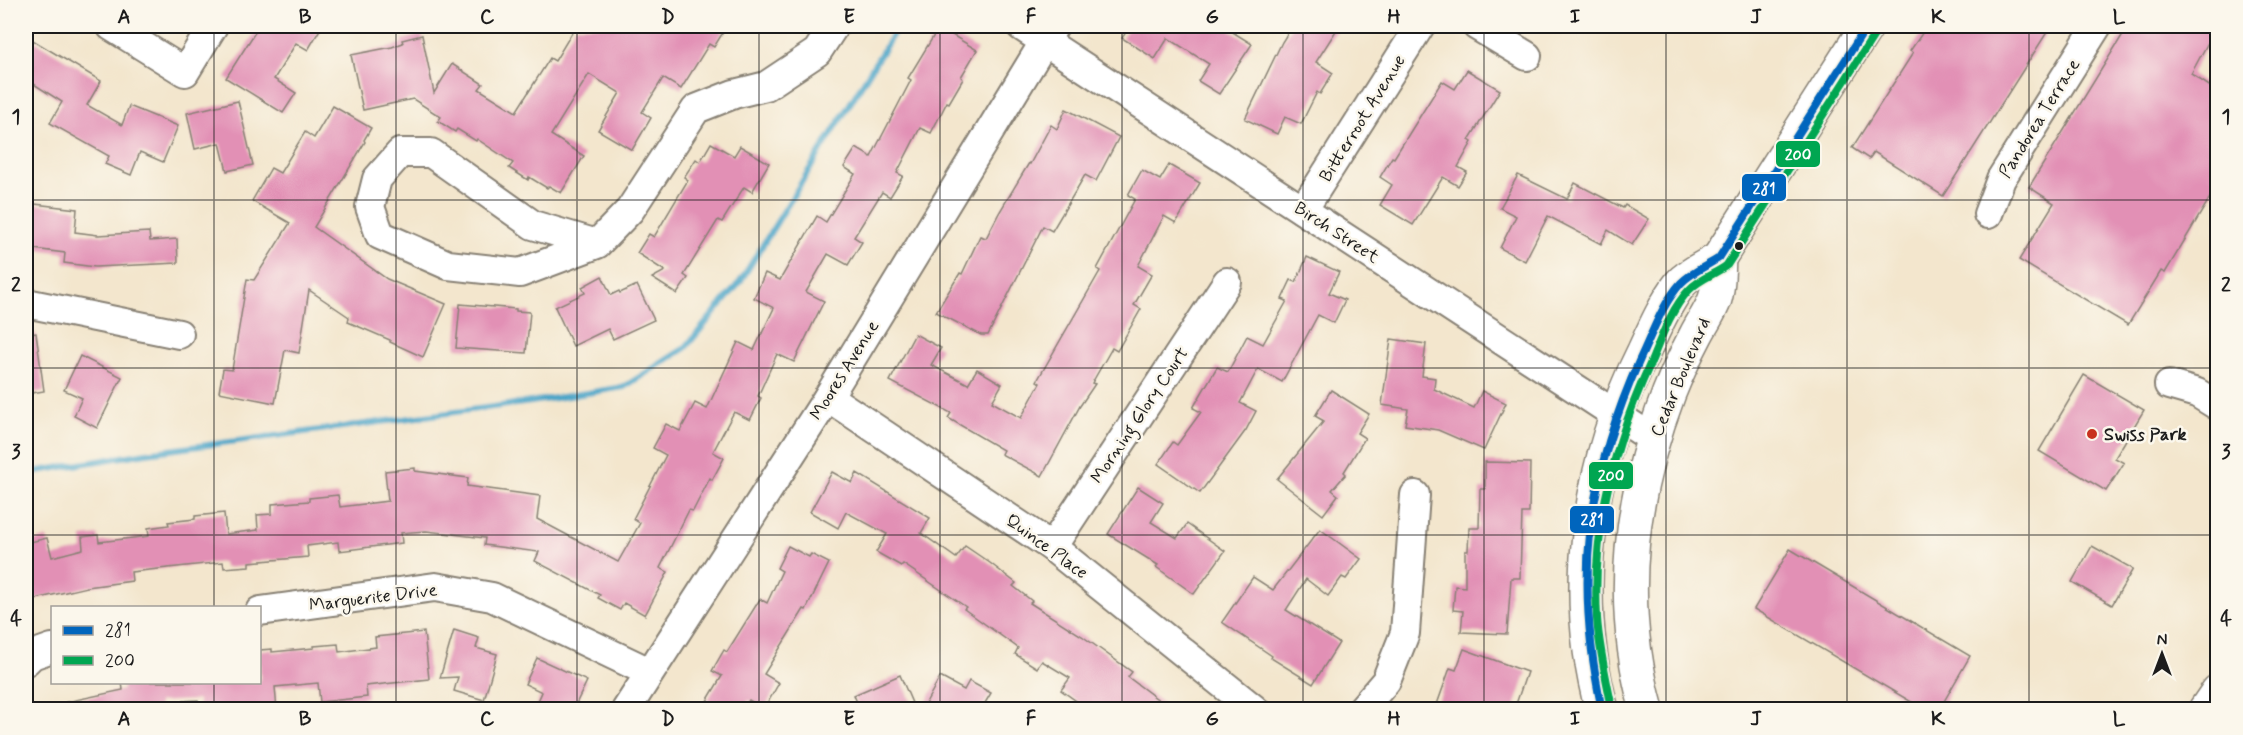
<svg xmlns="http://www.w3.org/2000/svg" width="2243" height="735" viewBox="0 0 2243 735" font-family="Mynerve,sans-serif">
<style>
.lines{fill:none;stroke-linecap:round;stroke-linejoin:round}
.stream{stroke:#4ba5c8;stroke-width:6}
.building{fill:#e290b5}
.minor-casing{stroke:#888174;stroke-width:32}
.major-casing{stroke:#888174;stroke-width:36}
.minor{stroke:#fff;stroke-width:28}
.major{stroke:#fff;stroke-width:33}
.bus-1-casing{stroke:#fbf7ec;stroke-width:12}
.bus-2-casing{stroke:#fbf7ec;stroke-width:12}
.bus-1{stroke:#0065bd;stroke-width:8}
.bus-2{stroke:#00a651;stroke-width:8}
.grid{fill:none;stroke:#1c1c1c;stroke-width:1.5;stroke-opacity:0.55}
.bus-dot{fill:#1c1c1c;stroke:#fbf7ec;stroke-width:2}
.poi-dot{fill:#c8321e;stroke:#fbf7ec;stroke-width:2}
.labels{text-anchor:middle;stroke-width:5;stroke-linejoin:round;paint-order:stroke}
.street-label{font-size:18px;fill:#1c1c1c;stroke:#fbf7ec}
.poi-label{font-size:18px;font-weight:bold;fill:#1c1c1c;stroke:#fbf7ec;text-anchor:start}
.line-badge{stroke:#fbf7ec;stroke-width:2}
.badge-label{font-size:16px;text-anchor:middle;font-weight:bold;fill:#fff}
.neatline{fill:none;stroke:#1c1c1c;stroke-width:2}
.grid-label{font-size:20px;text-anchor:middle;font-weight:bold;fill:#1c1c1c}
</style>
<rect width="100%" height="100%" fill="#fbf7ec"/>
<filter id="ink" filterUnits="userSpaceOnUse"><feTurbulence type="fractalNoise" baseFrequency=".0167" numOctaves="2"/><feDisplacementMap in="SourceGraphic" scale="12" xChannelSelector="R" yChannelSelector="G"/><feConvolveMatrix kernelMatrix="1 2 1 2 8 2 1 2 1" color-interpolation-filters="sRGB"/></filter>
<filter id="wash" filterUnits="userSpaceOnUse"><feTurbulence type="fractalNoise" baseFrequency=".008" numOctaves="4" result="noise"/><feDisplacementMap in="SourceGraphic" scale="24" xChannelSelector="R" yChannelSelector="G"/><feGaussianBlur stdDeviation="1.35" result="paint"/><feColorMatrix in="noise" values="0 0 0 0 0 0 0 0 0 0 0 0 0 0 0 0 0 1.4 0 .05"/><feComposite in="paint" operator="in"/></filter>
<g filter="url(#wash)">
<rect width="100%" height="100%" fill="#f3e6cd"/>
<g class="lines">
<polyline class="stream" points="26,473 146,453 531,402 624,387 685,348 740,282 898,26"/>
</g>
<g id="blocks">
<g class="building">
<polygon points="259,26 322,26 308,50 296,43 274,79 296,93 283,113 226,78"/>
<polygon points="576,26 727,26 714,47 709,44 681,89 663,78 642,112 651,118 632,150 598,130 620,93 589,74 551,135 584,156 561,193 549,186 547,188 529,177 528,180 509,168 513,163 477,139 476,141 457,129 455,132 438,121 441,117 413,99 363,110 351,55 392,47 403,43 402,40 422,35 434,93 452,64 483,84 479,89 516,112 550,58 555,61"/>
<polygon points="1130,26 1223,26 1252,44 1219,94 1198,81 1209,64 1168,38 1155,59 1122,38"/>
<polygon points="1292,26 1339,26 1316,62 1333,73 1320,94 1317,92 1301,124 1285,117 1277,134 1245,119 1282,42"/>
<polygon points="1927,26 2051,26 1943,196 1874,152 1869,159 1852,148 1913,53 1910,51"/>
<polygon points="2128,26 2217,26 2191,74 2217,91 2217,186 2165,273 2161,271 2128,325 2019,260 2054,203 2029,187"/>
<polygon points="939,27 977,50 961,77 963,79 949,103 947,102 931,133 920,128 897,173 903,176 890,197 882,192 854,237 862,242 848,265 828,254 806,292 824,301 794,362 777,354 758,396 761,398 750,420 734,412 713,452 724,458 712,480 710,478 693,511 689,510 660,568 668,572 645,615 624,603 620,610 598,598 600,595 535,561 539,552 484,545 485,538 426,531 401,533 402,543 339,551 338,542 307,546 308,557 249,562 249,566 224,568 223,562 131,572 132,581 87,587 31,600 26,577 26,543 47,538 52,557 83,549 82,537 98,535 99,542 149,536 148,528 169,525 168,522 195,519 195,516 224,513 226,534 258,530 257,515 272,514 272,504 309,501 309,498 338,495 340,507 388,501 385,471 415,468 415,471 468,478 467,486 540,496 537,519 618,562 640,523 633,519 666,455 653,448 666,424 680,431 695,403 707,409 738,342 754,350 774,308 754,298 765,273 780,280 817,216 826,222 855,174 844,167 856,148 871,157 911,80 908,78"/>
<polygon points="26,36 101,81 87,105 122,125 129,106 178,126 163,162 140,152 131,175 105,164 109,156 50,123 62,102 26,79"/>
<polygon points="1467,70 1500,90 1469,140 1472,142 1458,167 1467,172 1458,186 1443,177 1413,225 1380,205 1392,185 1380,177 1392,157 1394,158 1442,81 1455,89"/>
<polygon points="238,101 253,165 227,171 220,143 195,149 187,113"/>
<polygon points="333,106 371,128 364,140 365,142 314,227 387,279 446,304 423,357 390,342 390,340 348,322 349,317 309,290 299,353 285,350 275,403 219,392 223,369 232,370 247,279 254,280 290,223 252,201 271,168 280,173 305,132 314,138"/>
<polygon points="1066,109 1119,137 1096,181 1085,175 1052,231 1043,226 988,335 981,335 936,312 960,273 962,274 980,236 986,238 999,213 1029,163 1030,164 1051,125 1057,129"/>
<polygon points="711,143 734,156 740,146 769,163 752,192 744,187 722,222 718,220 684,275 688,278 677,294 652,278 665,271 637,253 649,234 654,237 688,180 684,177 696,159 700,162"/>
<polygon points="1169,165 1200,183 1176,223 1164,216 1138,266 1152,274 1134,305 1141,309 1117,351 1112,348 1092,383 1095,384 1080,406 1042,476 1001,454 1003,450 948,418 951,413 890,381 915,334 941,348 931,365 968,384 977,369 1002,384 992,402 1021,418 1040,383 1037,381 1100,271 1097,269 1135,199 1128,195 1142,170 1160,180"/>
<polygon points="1518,175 1567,199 1575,183 1623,208 1625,205 1649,219 1632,245 1608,230 1601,244 1548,216 1525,261 1500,248 1516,216 1500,208"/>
<polygon points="26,203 77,209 75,232 98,235 149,232 150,241 177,239 178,263 95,267 64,263 65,253 26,248"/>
<polygon points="1307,257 1339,272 1329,293 1345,300 1334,323 1318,315 1282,382 1258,369 1240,403 1256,411 1246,430 1200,493 1158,464 1173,442 1177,445 1201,412 1193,408 1217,367 1228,372 1247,336 1263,344 1287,301 1282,299 1291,280 1296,282"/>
<polygon points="602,276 611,295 619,291 620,293 637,285 654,320 613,339 608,329 573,346 555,307 585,293 582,287"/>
<polygon points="460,304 516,309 516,311 530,312 526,353 456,348"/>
<polygon points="36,333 44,391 26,394 26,334"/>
<polygon points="1391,339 1426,344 1422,376 1435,378 1434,389 1474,408 1482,391 1506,403 1484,450 1438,430 1405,425 1408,409 1382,405"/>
<polygon points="80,356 122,377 97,428 74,416 82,398 64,390"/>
<polygon points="2084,375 2144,410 2115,458 2124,463 2106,491 2039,451"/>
<polygon points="1331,390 1369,414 1357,433 1365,438 1344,472 1346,474 1332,490 1338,495 1323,515 1277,479 1324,421 1315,416"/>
<polygon points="1485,462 1530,463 1529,513 1522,513 1520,578 1511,578 1507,634 1461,632 1463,611 1453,610 1455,586 1465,587 1465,551 1468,551 1469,528 1479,528 1480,489 1485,489"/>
<polygon points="832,472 852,483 857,473 930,518 921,533 956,558 965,546 990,563 1016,583 1013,586 1032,601 1030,603 1082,636 1132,672 1128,677 1172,710 1089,710 1061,690 1070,678 1042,661 1037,668 1015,654 1018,648 964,609 966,607 903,564 901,566 876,552 887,534 846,512 838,528 810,512"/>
<polygon points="1138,487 1163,503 1151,522 1177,538 1187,524 1225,551 1194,594 1156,567 1158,565 1108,534"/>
<polygon points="1320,529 1361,559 1346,579 1342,577 1328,596 1306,579 1286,610 1339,643 1313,684 1271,658 1272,656 1222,622 1253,577 1273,590"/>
<polygon points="788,546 809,557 811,554 829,563 806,610 804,609 764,674 779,683 764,709 749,700 743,710 722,710 707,701 722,676 712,671 724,650 727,652 760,599 767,603 782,571 777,568"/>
<polygon points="2092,546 2133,569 2112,605 2072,582"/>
<polygon points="1790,549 1970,656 1939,710 1925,710 1754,609"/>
<polygon points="454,630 479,638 476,648 497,654 484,700 454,691 458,677 440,678"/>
<polygon points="424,632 429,679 366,686 367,697 320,702 318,683 275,687 277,710 199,710 198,700 159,702 159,706 149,710 67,710 66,702 123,690 122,682 260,682 260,650 272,649 272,652 314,648 314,646 338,644 339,652 376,647 375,637"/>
<polygon points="1464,649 1527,672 1514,710 1435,710 1450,668 1456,670"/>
<polygon points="537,658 587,681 573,710 534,710 542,692 525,684"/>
<polygon points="900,675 915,710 860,710 854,695"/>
<polygon points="940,677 964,690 969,681 991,693 981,710 922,710"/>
</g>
</g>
</g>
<g filter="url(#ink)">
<use href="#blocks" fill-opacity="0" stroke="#888174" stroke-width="1.5"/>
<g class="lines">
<g class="minor-casing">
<g id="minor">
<polyline points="111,26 185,72 213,26"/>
<polyline points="1021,26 1653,439"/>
<polyline points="1477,26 1527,56"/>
<polyline points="1303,210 1420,26"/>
<polyline points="1988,214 2001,179 2097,26"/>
<polyline points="597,244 533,225 431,153 400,153 377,179 370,207 380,235 448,265 520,273 597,244 630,210 696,109 734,94 766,86 817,52 834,26"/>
<polyline points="26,303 179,334"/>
<polyline points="2169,385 2197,393 2218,406"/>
<polyline points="828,397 1052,547 1255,710"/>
<polyline points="1052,547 1227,282"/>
<polyline points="260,611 435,587 492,597 649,672"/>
<polyline points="26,661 32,655 52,648"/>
<polyline points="626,710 828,397 1054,26"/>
<polyline points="1361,710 1386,681 1405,633 1415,495"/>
</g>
</g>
<g class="major-casing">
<g id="major">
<path d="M1602 710C1569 589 1589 461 1644 351 1654 329 1666 302 1681 283 1690 273 1708 266 1719 258L1867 26"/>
<path d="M1647 710C1617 603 1630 495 1669 393 1677 373 1686 354 1696 335 1702 323 1711 311 1715 299 1719 287 1718 271 1719 258"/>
<polyline points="2205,710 2218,691"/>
</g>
</g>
<use href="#minor" class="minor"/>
<use href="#major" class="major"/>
<g class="bus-1-casing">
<path id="bus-1" d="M1602 710C1574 580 1586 480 1640 359 1652 334 1662 304 1681 283 1691 272 1707 266 1719 258L1867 26"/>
</g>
<g class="bus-2-casing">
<path id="bus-2" d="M1612 708C1606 678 1599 648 1597 618 1592 529 1614 442 1651 362 1661 338 1671 309 1689 290 1700 278 1716 274 1727 265L1876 32"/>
</g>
<use href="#bus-1" class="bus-1"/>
<use href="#bus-2" class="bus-2"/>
</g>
</g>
<path class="grid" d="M214 26V608M396 26V710M577 26V710M759 26V710M940 26V710M1122 26V710M1303 26V710M1484 26V710M1666 26V710M1847 26V710M2029 26V710M26 200H2218M26 368H2218M26 535H2218M214 682V710"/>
<circle class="bus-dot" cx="1739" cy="246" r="5"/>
<circle class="poi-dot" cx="2092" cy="434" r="6"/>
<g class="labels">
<g class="street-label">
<text transform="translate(1362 118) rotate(-58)" y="6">Bitterroot Avenue</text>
<text transform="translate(2039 118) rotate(-58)" y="6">Pandorea Terrace</text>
<text transform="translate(1337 232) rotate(33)" y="6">Birch Street</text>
<text transform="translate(844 370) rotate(-58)" y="6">Moores Avenue</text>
<text transform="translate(1680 377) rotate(-67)" y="6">Cedar Boulevard</text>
<text transform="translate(1139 415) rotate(-56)" y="6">Morning Glory Court</text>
<text transform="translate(1047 546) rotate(36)" y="6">Quince Place</text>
<text transform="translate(373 597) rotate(-7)" y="6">Marguerite Drive</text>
</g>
<g class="poi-label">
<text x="2104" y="440">Swiss Park</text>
</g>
</g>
<g class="line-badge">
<rect x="1775" y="140" width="46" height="28" rx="6" fill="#00a651"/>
<rect x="1741" y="173" width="46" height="29" rx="6" fill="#0065bd"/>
<rect x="1588" y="461" width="46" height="29" rx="6" fill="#00a651"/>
<rect x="1569" y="505" width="46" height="29" rx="6" fill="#0065bd"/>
</g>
<g class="badge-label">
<text x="1798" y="160">200</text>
<text x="1764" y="194">281</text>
<text x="1611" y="481">200</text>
<text x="1592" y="525">281</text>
</g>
<rect width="2243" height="735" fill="none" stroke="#fbf7ec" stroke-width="66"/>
<rect x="51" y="606" width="210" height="78" fill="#fbf7ec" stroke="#a29f99" stroke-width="1.5"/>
<rect x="63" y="626" width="30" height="9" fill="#0065bd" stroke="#a29f99" stroke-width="1.5"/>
<text x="105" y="636" font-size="18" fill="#1c1c1c">281</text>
<rect x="63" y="656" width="30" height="9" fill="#00a651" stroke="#a29f99" stroke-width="1.5"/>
<text x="105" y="666" font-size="18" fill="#1c1c1c">200</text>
<g transform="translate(2162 654)" stroke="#fbf7ec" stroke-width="4.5" paint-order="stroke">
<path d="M0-4.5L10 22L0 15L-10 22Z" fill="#1c1c1c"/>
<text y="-9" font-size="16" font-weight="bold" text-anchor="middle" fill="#1c1c1c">N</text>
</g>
<rect x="33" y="33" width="2177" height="669" class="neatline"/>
<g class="grid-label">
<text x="124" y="23">A</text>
<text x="305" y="23">B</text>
<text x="487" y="23">C</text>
<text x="668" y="23">D</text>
<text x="849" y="23">E</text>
<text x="1031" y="23">F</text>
<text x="1212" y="23">G</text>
<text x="1394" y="23">H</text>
<text x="1575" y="23">I</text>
<text x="1756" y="23">J</text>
<text x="1938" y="23">K</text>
<text x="2119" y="23">L</text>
<text x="16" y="123">1</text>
<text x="2226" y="123">1</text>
<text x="16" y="291">2</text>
<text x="2226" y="291">2</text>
<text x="16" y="458">3</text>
<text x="2226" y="458">3</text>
<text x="16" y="625">4</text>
<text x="2226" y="625">4</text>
<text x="124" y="725">A</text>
<text x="305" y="725">B</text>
<text x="487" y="725">C</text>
<text x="668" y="725">D</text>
<text x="849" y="725">E</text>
<text x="1031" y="725">F</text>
<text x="1212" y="725">G</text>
<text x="1394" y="725">H</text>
<text x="1575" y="725">I</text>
<text x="1756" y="725">J</text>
<text x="1938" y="725">K</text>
<text x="2119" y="725">L</text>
</g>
</svg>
